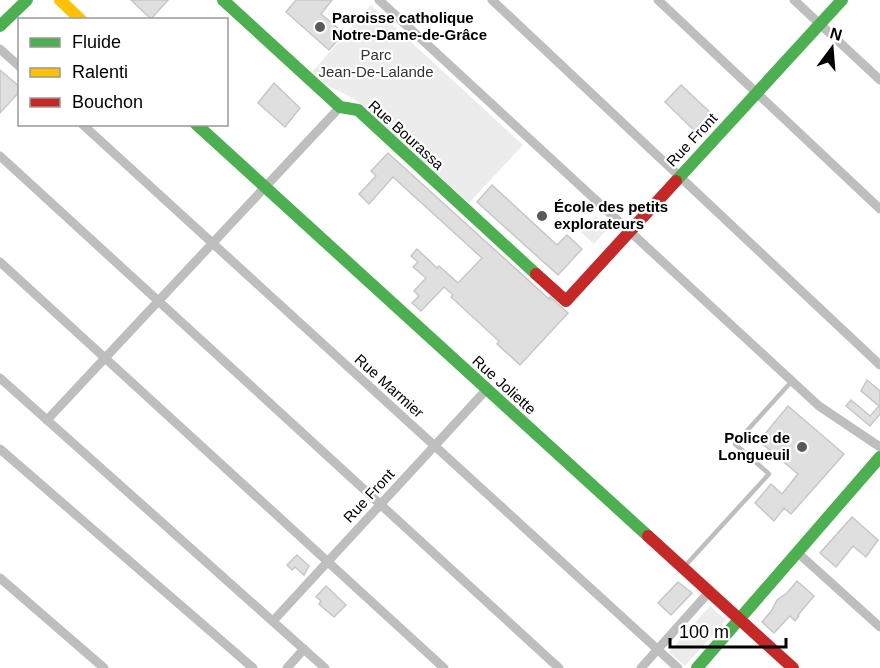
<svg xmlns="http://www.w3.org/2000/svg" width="880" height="668" viewBox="0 0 880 668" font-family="Arial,sans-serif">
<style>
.green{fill:#ececec}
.building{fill:#dfdfdf;stroke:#c7c7c7;stroke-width:1.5}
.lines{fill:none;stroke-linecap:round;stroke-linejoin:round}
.lane{stroke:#bebebe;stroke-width:4.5}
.street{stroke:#bebebe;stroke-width:9}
.fast{stroke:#4caf50;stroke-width:12}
.slow{stroke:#ffc107;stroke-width:12}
.jam{stroke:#c62828;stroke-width:12}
.poi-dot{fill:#595959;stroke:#fff;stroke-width:2}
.labels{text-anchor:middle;stroke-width:4.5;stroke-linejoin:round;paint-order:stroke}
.poi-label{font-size:15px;font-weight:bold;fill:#000;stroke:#fff;text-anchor:start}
.park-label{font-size:15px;fill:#333;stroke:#fff}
.street-label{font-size:15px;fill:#000;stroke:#fff}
</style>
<rect width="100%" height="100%" fill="#fff"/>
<g class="green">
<polygon points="371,5 523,145 469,203 353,98 328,86 312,72"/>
<polygon points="595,216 608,228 594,244 581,232"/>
<polygon points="710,606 726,620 685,666 669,652"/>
</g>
<g class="building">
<polygon points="131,0 168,0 151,19"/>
<polygon points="296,0 332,0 321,14 344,33 329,50 286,12"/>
<polygon points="0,70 20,87 20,91 0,113"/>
<polygon points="274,83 300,108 285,127 258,103"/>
<polygon points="681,85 714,116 697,133 665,102"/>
<polygon points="388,153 549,299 550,297 568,313 520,365 497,344 499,341 451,297 453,295 444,287 421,311 412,303 419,296 414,291 426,278 413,267 418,262 411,256 417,249 437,268 439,266 458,283 482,258 393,177 369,204 359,194 376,176 371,171"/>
<polygon points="492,185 557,245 567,235 582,249 558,275 477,202"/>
<polygon points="867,380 880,391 880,414 870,426 846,406 851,400 870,416 879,406 861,391"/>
<polygon points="788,406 844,454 791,514 784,508 774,521 755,503 771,484 782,494 798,474 759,441"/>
<polygon points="852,517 878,540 866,557 853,546 836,567 820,553"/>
<polygon points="297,555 309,566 304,575 295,567 292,570 287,565"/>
<polygon points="797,581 814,596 798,615 799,616 795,621 790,616 774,633 762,622 772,610 777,600 787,593"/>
<polygon points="678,582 692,593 671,615 658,603"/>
<polygon points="326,586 346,605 334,617 319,604 321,601 316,597"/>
</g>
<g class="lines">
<polyline class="lane" points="685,566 769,474 735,444 792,381"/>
<g class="street">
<polyline points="379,0 819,406 880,447"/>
<polyline points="492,0 880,365"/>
<polyline points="658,0 880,209"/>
<polyline points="794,0 880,80"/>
<polyline points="0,49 20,67"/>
<polyline points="82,124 678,668"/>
<polyline points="0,156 559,668"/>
<polyline points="0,262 444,668"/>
<polyline points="0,378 325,668"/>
<polyline points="47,420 340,107"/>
<polyline points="0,449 253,668"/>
<polyline points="798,553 880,627"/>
<polyline points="0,578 104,668"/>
<polyline points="273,621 487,389"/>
<polyline points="287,668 304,649"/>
<polyline points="641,668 709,592"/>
</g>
<g class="fast">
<polyline points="223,0 340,107 358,110 536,274"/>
<polyline points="0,26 27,0"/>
<polyline points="196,124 648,536"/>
<polyline points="676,181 842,0"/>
<polyline points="697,668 880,457"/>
</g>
<polyline class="slow" points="60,0 81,20"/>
<g class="jam">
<polyline points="536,274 566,301 676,181"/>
<polyline points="648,536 793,668"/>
</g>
</g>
<g class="poi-dot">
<circle cx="320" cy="27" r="6"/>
<circle cx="542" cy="216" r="6"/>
<circle cx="802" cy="447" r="6"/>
</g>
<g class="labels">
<g class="poi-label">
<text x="332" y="23">Paroisse catholique<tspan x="332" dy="17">Notre-Dame-de-Grâce</tspan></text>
<text x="554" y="212">École des petits<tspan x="554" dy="17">explorateurs</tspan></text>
<text x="790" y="443" text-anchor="end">Police de<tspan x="790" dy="17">Longueuil</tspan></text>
</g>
<g class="park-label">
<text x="376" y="60">Parc<tspan x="376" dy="17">Jean-De-Lalande</tspan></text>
</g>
<g class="street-label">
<text transform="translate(406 135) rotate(42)" y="5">Rue Bourassa</text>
<text transform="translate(692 140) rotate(-47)" y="5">Rue Front</text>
<text transform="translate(504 385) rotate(42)" y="5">Rue Joliette</text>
<text transform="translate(389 386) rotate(42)" y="5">Rue Marmier</text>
<text transform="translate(369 496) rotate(-47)" y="5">Rue Front</text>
</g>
</g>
<rect x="18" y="18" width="210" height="108" fill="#ffffff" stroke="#999999" stroke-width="1.5"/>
<rect x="30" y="38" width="30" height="9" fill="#4caf50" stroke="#999999" stroke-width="1.5"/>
<text x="72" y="48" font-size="18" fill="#000000">Fluide</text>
<rect x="30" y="68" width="30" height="9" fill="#ffc107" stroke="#999999" stroke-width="1.5"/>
<text x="72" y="78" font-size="18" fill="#000000">Ralenti</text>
<rect x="30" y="98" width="30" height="9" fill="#c62828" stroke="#999999" stroke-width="1.5"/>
<text x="72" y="108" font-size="18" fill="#000000">Bouchon</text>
<g transform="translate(832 48) rotate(16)" stroke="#ffffff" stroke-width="4.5" paint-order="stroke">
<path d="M0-4.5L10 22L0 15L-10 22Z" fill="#000000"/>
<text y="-9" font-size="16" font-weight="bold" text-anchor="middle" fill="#000000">N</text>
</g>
<path d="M670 638v9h116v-9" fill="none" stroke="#000000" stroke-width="3"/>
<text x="679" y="638" font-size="18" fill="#000000" stroke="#ffffff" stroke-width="4.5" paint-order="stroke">100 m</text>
</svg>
